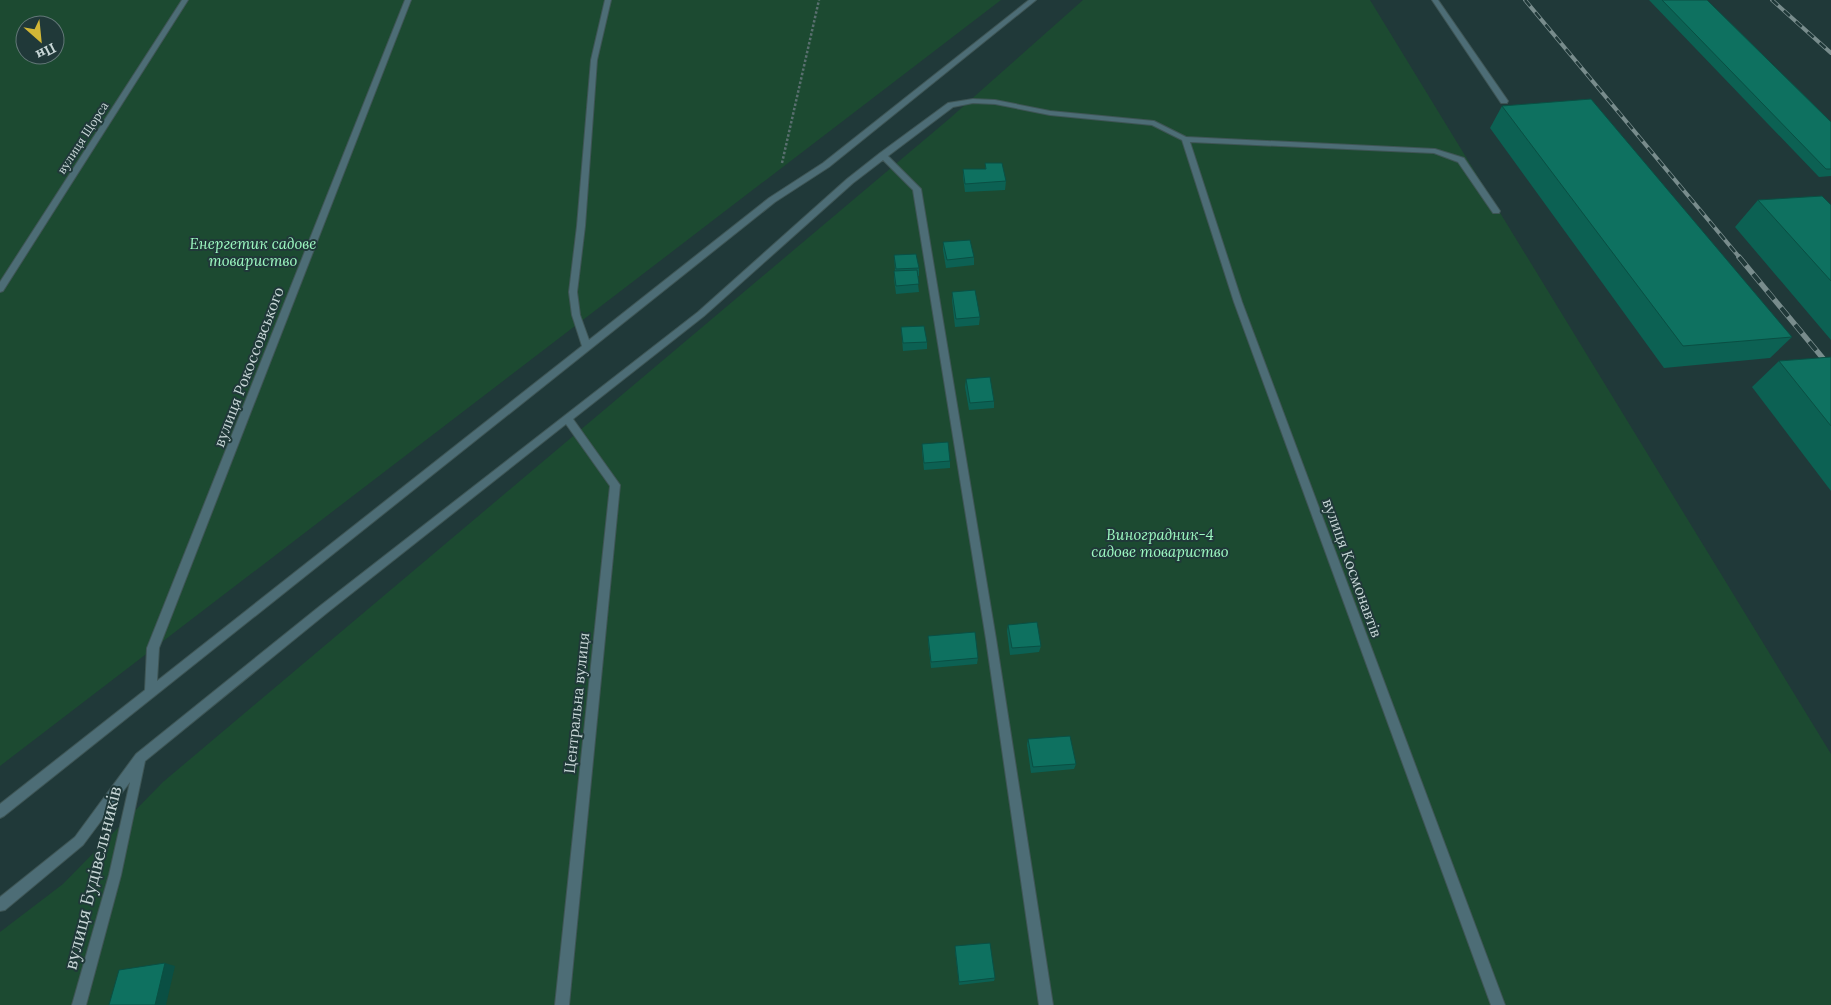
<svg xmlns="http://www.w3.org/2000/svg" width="1831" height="1005" viewBox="0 0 1831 1005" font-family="Lora,serif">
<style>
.green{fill:#1c4a31;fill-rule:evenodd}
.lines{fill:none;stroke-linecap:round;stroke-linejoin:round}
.lane-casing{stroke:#3e5555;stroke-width:2}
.path{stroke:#596f6f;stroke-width:2.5;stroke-dasharray:2.5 2;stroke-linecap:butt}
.lane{fill:#4d6d76;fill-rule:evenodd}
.rail-far1-casing{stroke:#788c8c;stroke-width:4}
.rail-casing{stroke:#788c8c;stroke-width:5.5}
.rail-far1{stroke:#203939;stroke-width:2.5;stroke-dasharray:8;stroke-linecap:butt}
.rail{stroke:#203939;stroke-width:4;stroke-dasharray:11;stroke-linecap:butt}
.wall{fill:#0c6153}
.shaded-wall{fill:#0a4f43}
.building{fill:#0e7160;stroke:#0a4f43}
.labels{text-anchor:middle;stroke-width:4;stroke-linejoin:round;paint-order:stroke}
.far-street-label{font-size:12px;fill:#c7d6d6;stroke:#203939}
.park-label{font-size:15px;font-style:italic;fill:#9df9c2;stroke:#203939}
.street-label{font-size:15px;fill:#c7d6d6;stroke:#203939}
.near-street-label{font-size:18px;fill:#c7d6d6;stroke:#203939}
</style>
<rect width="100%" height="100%" fill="#203939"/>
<g class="green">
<path d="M0 0H1001L0 766ZM25 25H55V55H25Z"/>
<polygon points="1083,0 1370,0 1831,754 1831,1005 0,1005 0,932 63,884 163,782 949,119"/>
</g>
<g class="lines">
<g class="lane-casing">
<g id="lane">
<polygon points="182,0 188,0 3,291 0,292 0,282"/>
<polygon points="405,0 411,0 159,648 157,681 582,346 572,315 569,292 577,226 591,60 605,0 611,0 597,60 585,226 577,292 580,315 589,340 769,198 823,163 1029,0 1036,0 829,167 775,202 4,816 0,818 0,804 145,690 147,648"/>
<polygon points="1432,0 1438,0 1508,101 1507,103 1501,103"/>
<polygon points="973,99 995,100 1050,111 1154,121 1186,137 1435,149 1464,158 1500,211 1499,213 1493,213 1458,162 1434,153 1190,142 1242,302 1505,1005 1491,1005 1234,302 1182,140 1152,125 1050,115 995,104 973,103 953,107 888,156 921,189 996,639 1053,1005 1039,1005 986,639 913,190 883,160 853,183 704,316 573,419 620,485 569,1005 555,1005 610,486 566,424 328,612 145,761 121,875 86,1005 72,1005 109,875 130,782 83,845 5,910 0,911 0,897 75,837 136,754 320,606 698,312 847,179 880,153 948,103"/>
</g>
</g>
<polyline class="path" points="782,163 819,0"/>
<use href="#lane" class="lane"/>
<g class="rail-far1-casing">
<g id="rail-far1">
<polyline points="1525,0 1740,258"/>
<polyline points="1772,0 1831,53"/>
</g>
</g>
<g class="rail-casing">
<polyline id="rail" points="1739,257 1831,368"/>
</g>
<use href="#rail-far1" class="rail-far1"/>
<use href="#rail" class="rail"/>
</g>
<g class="wall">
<polygon points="1649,0 1707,0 1831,122 1831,176 1819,177"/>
<polygon points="1502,106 1792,337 1770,358 1664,368 1490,128"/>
<polygon points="985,163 1006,181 1005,190 965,192 963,177 963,169 985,169"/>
<polygon points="1758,200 1831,205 1831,340 1735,227"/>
<polygon points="943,242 974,257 974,265 946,268 943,250"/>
<polygon points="894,255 919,268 919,276 917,276 919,292 896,294 894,279 894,271 895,271"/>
<polygon points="952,292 980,317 979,325 955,327 952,300"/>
<polygon points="901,327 927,342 927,349 903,351"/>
<polygon points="1831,357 1831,491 1752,387 1779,361"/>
<polygon points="966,379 994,401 994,408 969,410 965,387"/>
<polygon points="922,444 950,461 950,468 924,470 922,451"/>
<polygon points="1008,625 1041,646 1039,652 1010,655 1007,631"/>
<polygon points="928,636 978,658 977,664 931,668 928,642"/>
<polygon points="1028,739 1076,764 1074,769 1031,773 1027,745"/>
<polygon points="955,946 995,978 994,981 959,985 955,950"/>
</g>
<polygon class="shaded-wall" points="165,963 175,966 166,1005 155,1005"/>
<g class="building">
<polygon points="1662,0 1707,0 1831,122 1831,169 1826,169"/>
<polygon points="1591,99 1792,337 1683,346 1502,106"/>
<polygon points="985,163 1002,163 1006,181 965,184 963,169 986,169"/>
<polygon points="1822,196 1831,205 1831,281 1758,200"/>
<polygon points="970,240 974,257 947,260 943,242"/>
<polygon points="916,254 919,268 896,269 894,255"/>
<polygon points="917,270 919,284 896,286 894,271"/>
<polygon points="975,290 980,317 956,319 952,292"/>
<polygon points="924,326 927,342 903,343 901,327"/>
<polygon points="1831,357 1831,426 1779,361"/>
<polygon points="990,377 994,401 970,403 966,379"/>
<polygon points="948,442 950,461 924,463 922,444"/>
<polygon points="1037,622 1041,646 1012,648 1008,625"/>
<polygon points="975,632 978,658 931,662 928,636"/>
<polygon points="1070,736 1076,764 1033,767 1028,739"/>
<polygon points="990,943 995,978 959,982 955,946"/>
<polygon points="165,963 155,1005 109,1005 119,970"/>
</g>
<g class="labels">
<g class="far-street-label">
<text transform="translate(83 138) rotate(-57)" y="4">вулиця Щорса</text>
</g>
<g class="park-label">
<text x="253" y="249">Енергетик садове<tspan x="253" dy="17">товариство</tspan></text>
<text x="1160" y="540">Виноградник-4<tspan x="1160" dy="17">садове товариство</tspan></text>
</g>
<g class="street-label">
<text transform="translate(249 367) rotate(-69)" y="5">вулиця Рокоссовського</text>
<text transform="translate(1352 568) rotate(70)" y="5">вулиця Космонавтів</text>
<text transform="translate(577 703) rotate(-84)" y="5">Центральна вулиця</text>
</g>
<g class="near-street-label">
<text transform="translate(93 878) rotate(-76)" y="6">вулиця Будівельників</text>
</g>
</g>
<g transform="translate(40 40) rotate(153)"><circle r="24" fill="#203939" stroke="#637878"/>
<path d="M0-4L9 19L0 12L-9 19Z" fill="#d2b736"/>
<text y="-8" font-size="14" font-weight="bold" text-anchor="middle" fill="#c7d6d6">Пн</text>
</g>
</svg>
